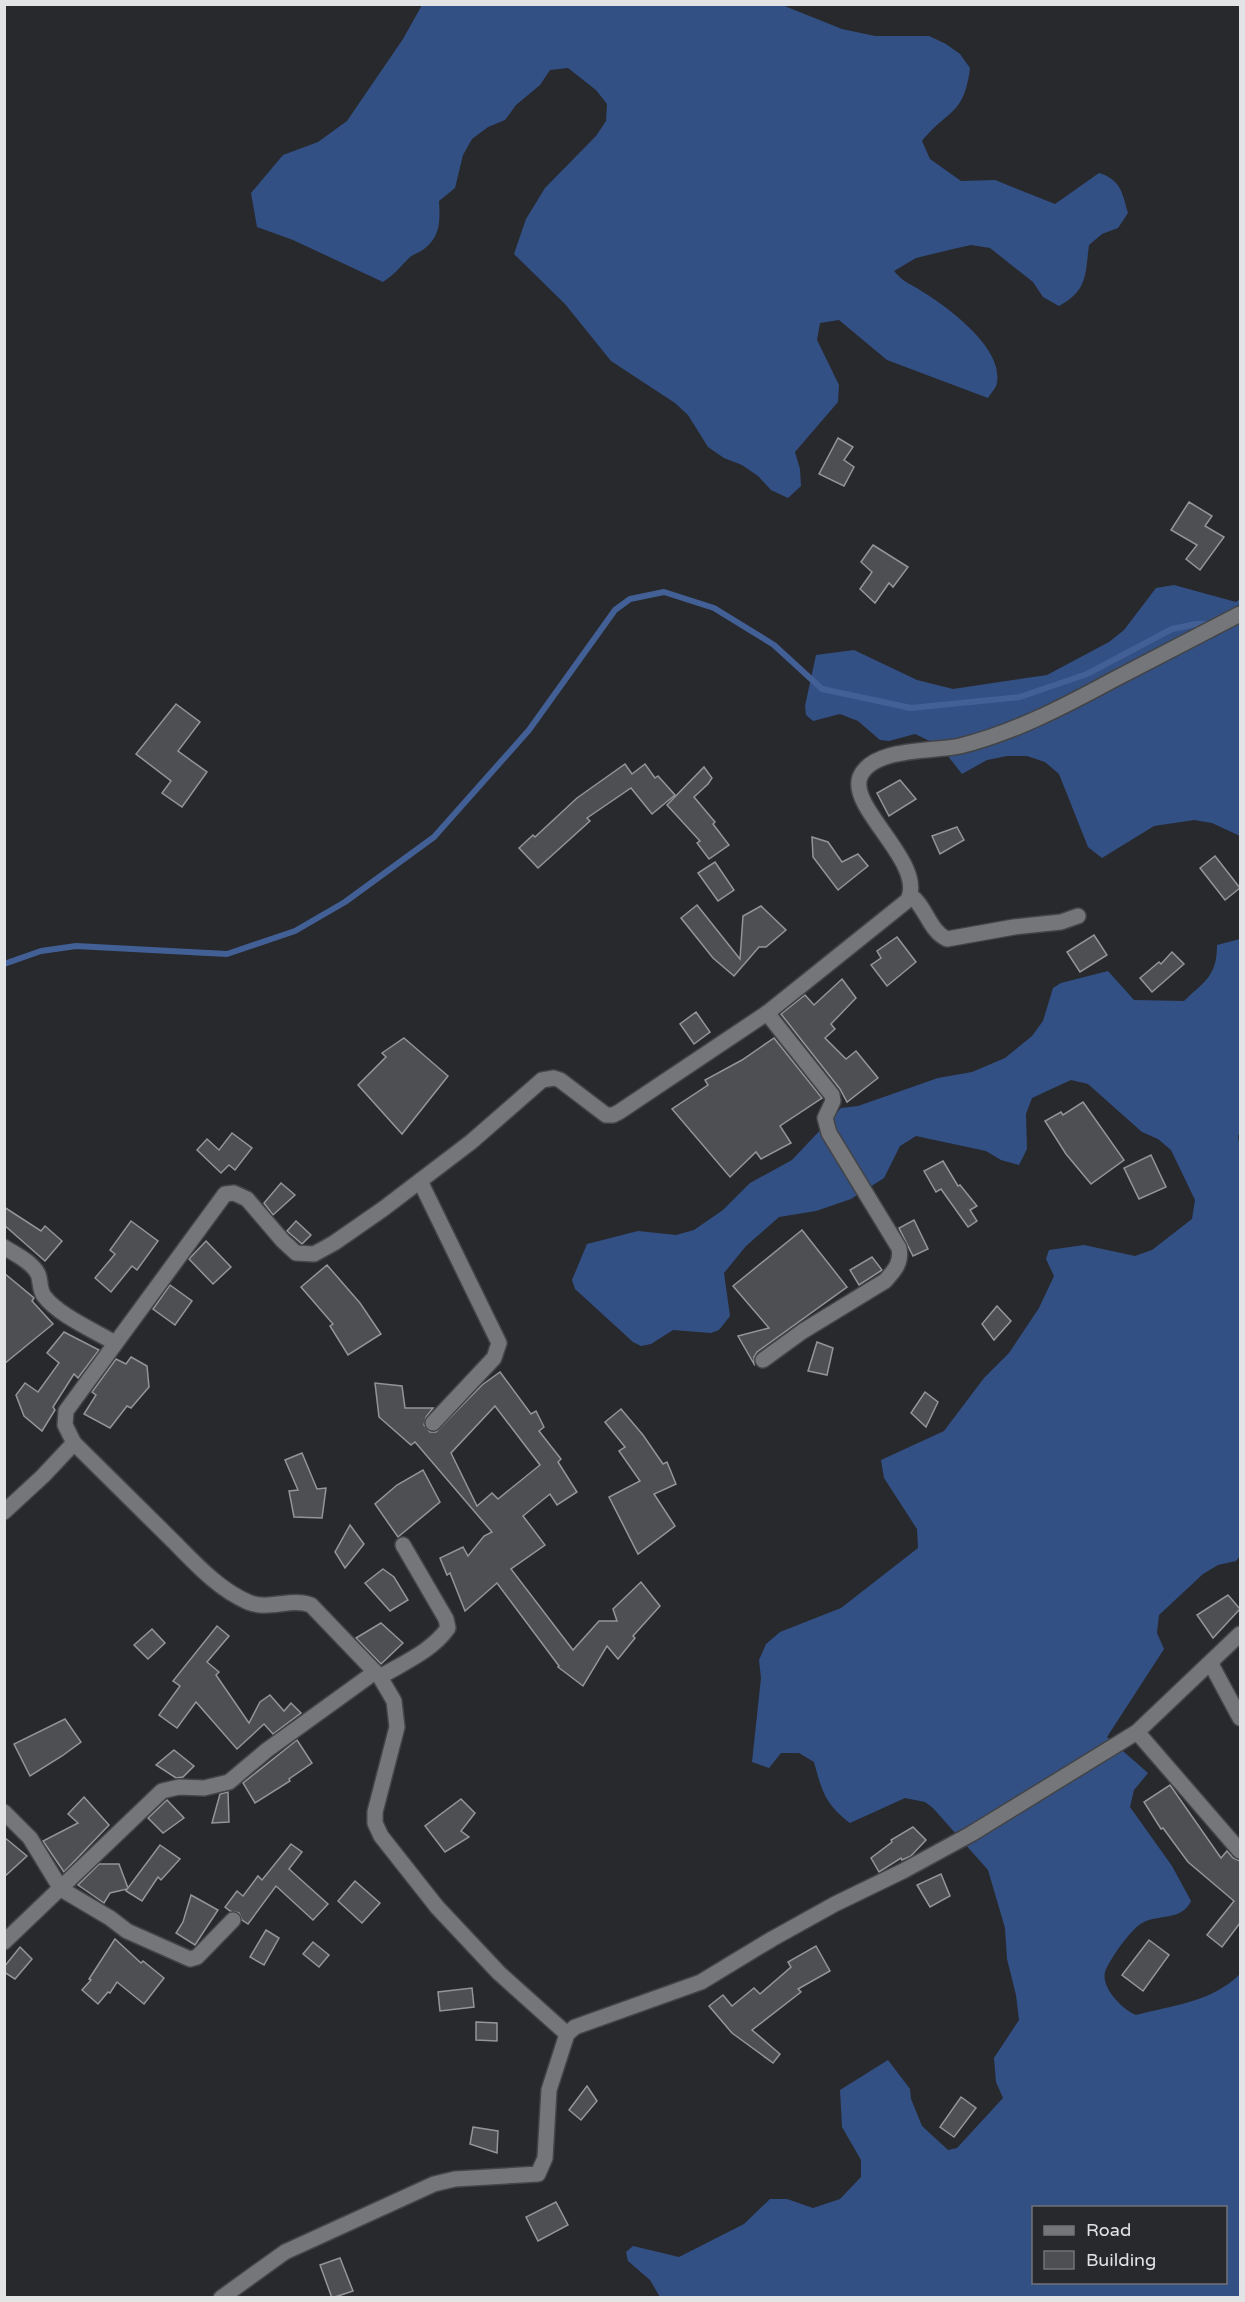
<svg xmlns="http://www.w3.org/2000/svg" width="1245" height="2302" viewBox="0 0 1245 2302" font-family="'Varela Round',sans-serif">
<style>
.forest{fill:#335085;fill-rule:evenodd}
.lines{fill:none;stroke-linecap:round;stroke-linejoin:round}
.stream{stroke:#426096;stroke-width:6}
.building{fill:#4d4f53;stroke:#939599;stroke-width:1.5;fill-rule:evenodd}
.minor-casing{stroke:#424447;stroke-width:18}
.minor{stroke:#74767a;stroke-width:15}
</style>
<rect width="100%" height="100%" fill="#28292d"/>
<g class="forest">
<path d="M782 5 842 29 875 36H929L946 44 960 54 970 68C964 116 948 109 922 141L930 159 961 181 995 180 1055 204 1099 173C1121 180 1122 192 1128 213L1118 228 1102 234 1089 245C1085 275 1088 290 1059 306L1043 297 1033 282 990 248 971 245 953 249 916 258 894 271C905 284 910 283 923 292 949 308 1003 348 997 382 997 387 991 393 988 398L887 360 839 320 820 323 817 340 839 385 838 402 795 452 800 469 801 486 788 498 771 490 758 476 742 465 724 458 708 447 688 415 675 403 611 361 565 304 514 254 526 219 545 188 596 136 606 121 607 104 596 90 568 68 550 70 540 85 516 105 505 120 488 127 472 139 463 155 455 188 439 201C440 220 441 236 424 249 419 253 412 254 408 259 398 269 396 273 383 282L293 240 257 227 251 193 283 155 318 142 347 121 403 39 422 5Z"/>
<polygon points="1174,585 1236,602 1240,599 1240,836 1212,823 1194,820 1154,826 1102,858 1088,847 1059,774 1045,762 1027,756 1007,756 987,760 962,774 940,746 915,734 889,741 880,740 858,721 840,714 813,721 806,715 805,706 816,655 854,650 917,680 953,689 1047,675 1109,642 1124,630 1156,588"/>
<path d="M1240 939V1132L1238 1136 1240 1150V1556L1236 1561 1218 1565 1203 1574 1159 1615 1157 1633 1164 1649 1107 1737 1148 1773 1134 1790 1130 1807 1172 1866 1191 1901C1182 1921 1158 1914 1142 1923 1131 1929 1109 1960 1105 1972 1101 1988 1123 2010 1136 2015 1174 2005 1212 2002 1240 1974V2297H660L650 2280 628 2261 626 2252 633 2246 679 2257 744 2224 770 2199H787L813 2208 840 2199 861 2177V2160L842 2127 840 2090 888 2060 910 2089 911 2099 922 2126 948 2150 957 2148 1003 2098 996 2082 994 2058 1019 2020 1016 1995 1007 1959 1005 1928 988 1870 933 1808 925 1802 905 1798 850 1823C825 1804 822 1791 814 1762L799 1753H781L769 1768 752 1762 761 1678 759 1660 766 1644 780 1632 841 1608 918 1548 917 1529 884 1478 881 1460 944 1431 984 1378 1009 1353 1039 1308 1054 1276 1046 1259 1049 1250 1084 1245 1135 1256 1152 1250 1192 1219 1195 1200 1171 1150 1158 1139 1142 1132 1088 1084 1071 1080 1032 1098 1026 1114 1027 1149 1019 1165 1001 1160 986 1151 916 1136 900 1146 884 1178 851 1199 816 1211 779 1217 746 1246 724 1273 730 1316 719 1330 711 1333 673 1330 651 1344 641 1346 633 1342 575 1289 572 1280 587 1244 638 1231 676 1235 694 1230 723 1210 750 1183 792 1160 841 1108 858 1106 938 1078 972 1072 1005 1058 1032 1036 1043 1021 1053 988 1061 983 1108 971 1134 1000 1184 1001C1205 981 1217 976 1217 945ZM1034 2208H1226V2282H1034Z"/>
</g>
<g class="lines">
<polyline class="stream" points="4,964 41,951 76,946 227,954 295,931 345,902 434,837 529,730 615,610 630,599 664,592 714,608 774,645 822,689 911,708 1020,697 1087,674 1172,629 1196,624 1210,624"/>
</g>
<g class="building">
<polygon points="838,438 853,447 844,460 854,467 844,486 819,474"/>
<polygon points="1189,502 1212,516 1205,526 1224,537 1200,570 1186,559 1197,545 1171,530"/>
<polygon points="873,545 908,567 893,587 889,583 875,603 860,589 872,572 861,562"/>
<polygon points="176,704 200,722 178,751 207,772 182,807 162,793 171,781 136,754"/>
<polygon points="625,764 632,774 645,764 655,778 658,776 675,795 652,814 631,788 587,818 590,821 538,868 519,848 533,835 535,837 577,798"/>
<polygon points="704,767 712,778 708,784 694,797 715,822 713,824 729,845 709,859 697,843 700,841 667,805"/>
<polygon points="900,780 916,799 889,816 877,793"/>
<polygon points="957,827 964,840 940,854 932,836"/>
<polygon points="812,837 828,842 842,862 858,854 868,866 838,890 813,857"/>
<polygon points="1215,856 1240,888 1225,900 1200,868"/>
<polygon points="715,862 734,890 718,901 698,873"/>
<polygon points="697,905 740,959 743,916 761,906 786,930 766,947 759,947 734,976 713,958 681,918"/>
<polygon points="1094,935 1107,955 1080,972 1067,952"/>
<polygon points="897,937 916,962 887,986 871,965 881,958 877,951"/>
<polygon points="1172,952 1184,964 1152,992 1140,978 1159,962 1161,964"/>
<polygon points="842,979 856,998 831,1024 835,1029 825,1038 846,1059 856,1051 878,1078 847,1102 840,1089 781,1014 805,995 814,1005"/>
<polygon points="696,1012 710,1032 694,1044 680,1024"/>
<polygon points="404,1038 448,1076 402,1134 358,1085 386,1057 382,1053"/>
<polygon points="774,1038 822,1098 780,1126 791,1143 761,1159 756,1152 730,1177 672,1109 708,1085 705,1080 742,1060"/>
<polygon points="1083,1102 1124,1160 1091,1184 1066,1154 1045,1121 1061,1112 1063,1115"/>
<polygon points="232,1133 252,1148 235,1170 229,1165 221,1173 197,1150 207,1139 219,1150"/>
<polygon points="1151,1155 1166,1187 1139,1199 1124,1168"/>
<polygon points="943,1161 958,1186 960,1185 977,1206 970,1210 977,1221 968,1227 941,1189 936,1192 924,1171"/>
<polygon points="281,1183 295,1195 273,1215 264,1203"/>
<polygon points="4,1207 41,1231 45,1226 62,1241 45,1261 4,1225"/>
<polygon points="914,1220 928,1249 913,1256 899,1228"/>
<polygon points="131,1221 158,1241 137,1270 132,1266 111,1292 95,1278 115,1254 110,1250"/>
<polygon points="296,1221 311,1235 302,1244 287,1231"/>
<polygon points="802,1230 847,1287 757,1352 754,1357 754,1364 738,1336 769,1328 733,1286"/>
<polygon points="206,1241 231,1267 213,1284 189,1259"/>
<polygon points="872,1257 882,1270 859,1285 850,1270"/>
<polygon points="327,1265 360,1303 381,1334 348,1355 330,1326 333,1324 301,1287"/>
<polygon points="4,1273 34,1298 32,1301 53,1324 4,1364"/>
<polygon points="170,1285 192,1301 175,1325 153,1309"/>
<polygon points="997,1306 1011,1321 994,1340 982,1324"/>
<polygon points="64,1332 99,1350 78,1378 74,1374 53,1407 55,1410 42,1431 24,1416 16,1395 25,1383 38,1392 59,1363 47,1353"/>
<polygon points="817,1342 833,1348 827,1375 808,1371"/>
<polygon points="131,1357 147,1366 149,1387 131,1408 127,1406 110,1428 84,1414 96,1395 92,1392 116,1359 126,1364"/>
<path d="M500 1372 531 1414 536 1411 544 1427 539 1431 561 1459 558 1462 577 1492 557 1505 550 1494 523 1516 545 1545 511 1569 573 1650 599 1621H617L613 1609 641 1582 660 1606 633 1636 635 1638 618 1659 607 1646 583 1686 558 1667 559 1666 497 1583 465 1611 450 1573 447 1575 440 1558 463 1547 468 1556 484 1536 492 1532 415 1442 411 1445 379 1417 375 1383 402 1386 405 1408H433L426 1417 424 1425 430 1432H436L482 1385ZM495 1406 540 1465 498 1499 492 1493 477 1506 451 1453Z"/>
<polygon points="925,1392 938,1402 926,1427 911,1413"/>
<polygon points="621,1409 643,1435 663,1464 667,1462 676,1484 654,1494 675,1526 638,1554 609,1497 640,1481 619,1451 625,1447 605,1422"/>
<polygon points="302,1453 317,1489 326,1488 322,1518 294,1517 289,1491 298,1490 285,1460"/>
<polygon points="423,1470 440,1502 398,1537 375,1504 397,1485"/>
<polygon points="350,1525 364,1544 345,1568 335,1552"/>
<polygon points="383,1569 394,1577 408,1600 390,1611 365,1583"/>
<polygon points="1228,1595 1240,1609 1213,1638 1197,1615"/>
<polygon points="381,1623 403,1643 381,1664 356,1638"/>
<polygon points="217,1626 229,1636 207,1662 219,1672 216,1675 249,1723 260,1702 270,1695 284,1711 291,1703 301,1713 273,1734 264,1724 237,1749 196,1702 177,1728 159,1715 180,1686 173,1681"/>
<polygon points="152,1629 165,1643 148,1659 134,1645"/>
<polygon points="65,1719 81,1742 62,1756 30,1776 14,1744"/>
<polygon points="297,1740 312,1763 289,1779 290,1781 255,1803 243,1783"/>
<polygon points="174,1750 194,1766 183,1777 176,1778 156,1765"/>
<polygon points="1170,1785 1221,1858 1227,1851 1233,1858 1240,1861 1240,1923 1222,1947 1207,1935 1234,1901 1188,1862 1163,1828 1161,1829 1144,1802"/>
<polygon points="228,1792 229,1822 212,1823 220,1794"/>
<polygon points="84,1797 109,1825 64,1872 43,1841 78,1823 68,1814"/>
<polygon points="461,1799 475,1813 461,1831 469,1837 445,1852 425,1826"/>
<polygon points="167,1800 184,1818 163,1833 148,1818"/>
<polygon points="913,1827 926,1840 911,1856 902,1860 901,1858 879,1872 871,1858 892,1842 891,1840"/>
<polygon points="4,1837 27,1856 4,1877"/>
<polygon points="291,1844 302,1852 289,1869 328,1904 313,1920 276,1886 248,1924 242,1920 239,1913 230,1911 225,1907 237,1891 243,1896 258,1876 262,1880"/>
<polygon points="160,1845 180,1859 161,1880 158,1877 142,1901 126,1891 127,1889 110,1893 104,1903 78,1885 99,1864 119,1864 128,1888"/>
<polygon points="941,1874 950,1896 930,1907 917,1885"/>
<polygon points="355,1881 380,1903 362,1923 338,1901"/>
<polygon points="191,1895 218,1910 195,1945 176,1933 183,1922"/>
<polygon points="266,1930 279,1938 264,1965 250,1957"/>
<polygon points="115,1939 141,1963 143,1961 164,1978 144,2004 117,1982 110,1993 108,1992 98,2004 82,1990 91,1980 89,1979"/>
<polygon points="1149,1940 1169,1955 1143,1991 1122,1975"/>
<polygon points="313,1942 329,1955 319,1967 303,1954"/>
<polygon points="816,1946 830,1971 798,1989 801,1992 752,2030 780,2054 773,2063 732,2033 709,2006 723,1995 732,2006 754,1988 760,1994 791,1967 788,1962"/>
<polygon points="20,1947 32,1959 15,1979 4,1972 4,1967"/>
<polygon points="472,1988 474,2007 440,2011 438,1992"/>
<polygon points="476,2022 497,2023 497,2041 476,2040"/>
<polygon points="587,2086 597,2101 581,2120 569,2110"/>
<polygon points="961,2097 976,2108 954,2137 940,2127"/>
<polygon points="473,2127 498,2131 497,2153 470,2144"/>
<polygon points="556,2202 568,2225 538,2241 526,2217"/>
<polygon points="340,2258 353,2291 332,2298 320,2265"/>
</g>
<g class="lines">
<g class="minor-casing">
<g id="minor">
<path d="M910 895C926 906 929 931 947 939L1014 927 1061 922 1078 916"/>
<polyline points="420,1181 499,1343 494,1358 433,1423"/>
<path d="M4 1247C15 1254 32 1262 38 1274 41 1281 39 1289 44 1296 58 1315 95 1331 115 1343"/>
<path d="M763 1360 803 1331 885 1281C894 1271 902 1263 899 1248L829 1133 825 1118 833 1101 832 1095 767 1013"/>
<polyline points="4,1512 43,1476 74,1443"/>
<polyline points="1211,1664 1240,1718"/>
<path d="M380 1677C403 1663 432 1651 448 1628L446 1619 403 1545"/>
<polyline points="1137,1732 1240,1851"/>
<polyline points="4,1812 30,1838 61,1889 110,1918 127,1931 190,1959 197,1957 233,1920"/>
<polyline points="4,1942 162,1791 179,1787 204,1788 229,1782 267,1750 375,1672"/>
<path d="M567 2034 499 1973 437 1907 381 1836 375 1823V1812L397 1727 394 1701 380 1677 311 1605C291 1597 269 1611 248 1602 218 1589 195 1563 173 1541 140 1508 107 1476 74 1443L65 1425 66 1411 225 1194 234 1193 247 1199 283 1241 296 1253 314 1254 334 1243 383 1209 471 1142 542 1080 554 1078 560 1080 606 1115H613L619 1112 767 1013 908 900C926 863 848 808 860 777 872 747 934 752 960 746 1013 733 1063 707 1111 681 1154 659 1197 636 1240 614"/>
<polyline points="221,2298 285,2252 434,2184 455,2179 538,2174 545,2158 549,2090 567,2034 575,2027 701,1982 772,1939 835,1904 903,1871 971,1834 1137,1732 1240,1634"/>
</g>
</g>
<use href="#minor" class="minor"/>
</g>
<rect width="1245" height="2302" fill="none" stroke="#e1e3e5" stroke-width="12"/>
<rect x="1032" y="2206" width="195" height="78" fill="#28292d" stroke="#727377" stroke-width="1.5"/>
<rect x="1044" y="2226" width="30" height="9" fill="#74767a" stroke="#727377" stroke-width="1.5"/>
<text x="1086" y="2236" font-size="18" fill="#e1e3e5">Road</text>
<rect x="1044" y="2251" width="30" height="18" fill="#4d4f53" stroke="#727377" stroke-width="1.5"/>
<text x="1086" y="2266" font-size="18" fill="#e1e3e5">Building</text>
</svg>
